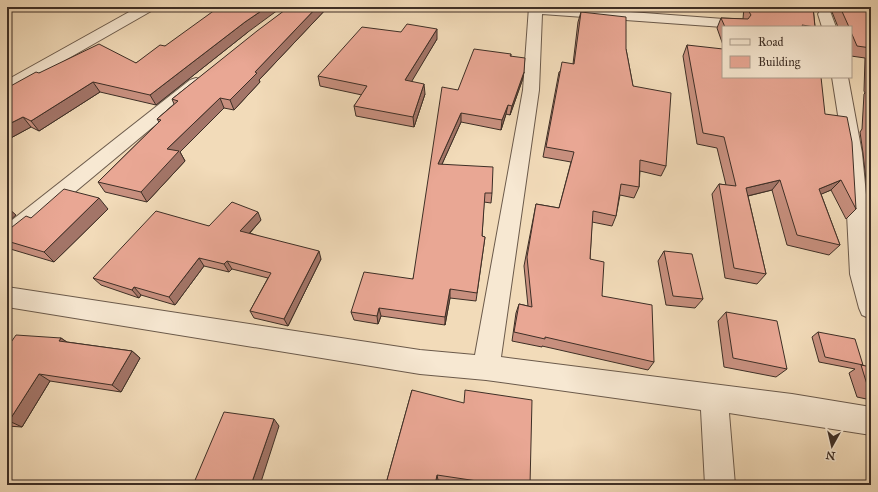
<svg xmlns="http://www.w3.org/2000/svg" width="878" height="492" viewBox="0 0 878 492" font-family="'IM FELL Great Primer',serif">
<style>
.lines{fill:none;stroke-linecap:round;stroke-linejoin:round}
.minor-casing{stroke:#6b5a4b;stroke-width:2}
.minor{fill:#f7e8d2;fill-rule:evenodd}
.wall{fill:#c8907f;stroke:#3e2f26}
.shaded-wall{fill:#a37568;stroke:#3e2f26}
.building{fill:#e9a794;stroke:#3e2f26}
</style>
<rect width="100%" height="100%" fill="#f2dbb9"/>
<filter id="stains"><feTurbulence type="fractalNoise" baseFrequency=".005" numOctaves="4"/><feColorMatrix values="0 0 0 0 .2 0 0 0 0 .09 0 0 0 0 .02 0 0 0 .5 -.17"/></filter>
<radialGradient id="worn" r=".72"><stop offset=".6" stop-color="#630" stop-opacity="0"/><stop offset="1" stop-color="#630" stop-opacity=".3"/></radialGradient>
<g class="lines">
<g class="minor-casing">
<g id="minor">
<polygon points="138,7 155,7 153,10 13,90 7,92 7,80"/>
<polygon points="529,7 564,7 737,20 742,21 744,24 742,27 723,27 542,14 539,90 501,357 792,394 871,407 871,435 729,413 735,485 705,485 701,410 486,380 420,374 7,307 7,287 420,350 475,355 523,90"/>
<polygon points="825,10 830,11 836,27 822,27 818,14 820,11"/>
<polygon points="832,77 848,77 862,153 871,247 871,319 862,315 859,308 850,274 844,153"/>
<polygon points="196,78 202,80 204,83 202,86 15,242 7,244 7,224 190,80"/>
</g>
</g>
<use href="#minor" class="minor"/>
</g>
<g class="wall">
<polygon points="289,7 328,7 259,80 260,82 234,110 224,108 180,152 185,161 147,202 105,192 98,182 159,122 157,119 174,104 172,99"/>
<polygon points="744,7 813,7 815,27 723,27 723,45 717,28 721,18 743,19"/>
<polygon points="830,7 871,7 871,227 863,153 860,132 862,129 864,94 865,93 864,91 865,58 851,56 851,27 838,27"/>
<polygon points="581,12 626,49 633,86 666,166 661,176 640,171 639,187 634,198 620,195 616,216 612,226 592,222 590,259 602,296 654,362 648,370 542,346 542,347 512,341 516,313 519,304 528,306 524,266 536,204 559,208 571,162 543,157 559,72 573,64 578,22"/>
<polygon points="248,32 156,105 100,92 39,131 31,127 7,140 39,73 136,63 165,46"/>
<polygon points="437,39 411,81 425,94 414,127 356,116 354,106 362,95 320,86 318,76"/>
<polygon points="687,45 825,114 856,209 846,219 831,190 821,194 840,245 829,255 787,245 772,190 748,196 766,274 757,284 725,278 712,194 719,184 726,185 717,148 697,144 683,56"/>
<polygon points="511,54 511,56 524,72 522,81 510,115 506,114 501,130 461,122 442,164 492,193 491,203 484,202 482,236 485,237 476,301 450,298 445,325 381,316 378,324 354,320 351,312 413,279 458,90"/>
<polygon points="108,209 54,262 7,248 7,231 31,218"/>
<polygon points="261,220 250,233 321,259 288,326 254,318 250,311 268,278 232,269 229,272 204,266 175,305 141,295 139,298 101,285 93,278 209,226"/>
<polygon points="664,251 703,299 695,308 666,305 658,261"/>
<polygon points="726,312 787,369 776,377 724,367 718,321"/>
<polygon points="818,332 863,365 862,366 871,367 871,400 857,397 849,373 855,369 819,362 812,337"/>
<polygon points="61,338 67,342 132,351 140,358 121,392 50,381 22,427 7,426 7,348"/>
<polygon points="412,390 530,485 469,485 438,480 436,485 389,485 387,480"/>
</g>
<g class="shaded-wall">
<polygon points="267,7 282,7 248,32 156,105 150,95 245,22"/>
<polygon points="317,7 328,7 259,80 260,82 234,110 230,100 255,72"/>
<polygon points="437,29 437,39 406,91 405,80"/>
<polygon points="524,72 522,81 510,115 512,106"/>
<polygon points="93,82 100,92 39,131 31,121"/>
<polygon points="424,84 425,94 414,127 413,117"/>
<polygon points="220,98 224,108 180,152 185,161 147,202 141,192 167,149"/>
<polygon points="508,105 506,114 501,130 502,120"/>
<polygon points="461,113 461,122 438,173 438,164"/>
<polygon points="23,117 31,127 7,140 7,125"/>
<polygon points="780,180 772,190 739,198 746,188"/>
<polygon points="841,180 831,190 810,199 819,189"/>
<polygon points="99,198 108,209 54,262 44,252"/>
<polygon points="7,207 16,215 7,223"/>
<polygon points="258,212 261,220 244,239 240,231"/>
<polygon points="319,251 321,259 288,326 284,319"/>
<polygon points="199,258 204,266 175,305 169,297"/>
<polygon points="227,261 232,269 229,272 224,264"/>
<polygon points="134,287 141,295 139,298 132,290"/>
<polygon points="450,289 450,298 445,325 445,317"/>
<polygon points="379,308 381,316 378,324 377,316"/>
<polygon points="61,338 72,346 59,341"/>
<polygon points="132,351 140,358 121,392 112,385"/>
<polygon points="39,374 50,381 22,427 9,421"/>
<polygon points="274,419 279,426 260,485 251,485"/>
<polygon points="437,475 438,480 436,485 435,485"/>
</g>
<g class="building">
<polygon points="219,7 267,7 245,22 150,95 93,82 31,121 23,117 7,125 7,88 36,72 39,73 99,44 136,63 160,45 165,46"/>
<polygon points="289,7 317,7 255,72 257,73 230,100 220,98 167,149 179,151 141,192 98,182 161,120 157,119 178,101 172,99 257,31"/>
<polygon points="748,7 813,7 815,27 802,25 803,27 725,27 721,18 748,19 751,15 748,10"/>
<polygon points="840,7 871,7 871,48 857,46 851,32 851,27 849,27"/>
<polygon points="581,12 626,17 626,49 633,86 671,93 666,166 640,160 639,187 621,184 616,216 593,211 590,259 604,262 602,296 652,305 654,362 545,337 545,339 514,332 519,304 532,307 527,257 536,204 559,208 574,152 546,147 562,62 574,64"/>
<polygon points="407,24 437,29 405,80 424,84 413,117 354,106 367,86 318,76 362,27 401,32"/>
<polygon points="687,45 723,49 723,77 821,77 825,114 847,117 852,142 856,209 841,180 819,189 840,245 797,235 780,180 746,188 766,274 734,268 719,184 736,186 724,137 703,133"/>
<polygon points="474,49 511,54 510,56 525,58 524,72 512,106 508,105 502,120 461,113 438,164 493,167 492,193 485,193 482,236 485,237 477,293 450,289 445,317 379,308 377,316 351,312 364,272 413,279 442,87 458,90"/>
<polygon points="871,118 871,135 868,122 871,122"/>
<polygon points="64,189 99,198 44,252 7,241 7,231 26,216 31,218"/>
<polygon points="232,202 258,212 240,231 319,251 284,319 250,311 271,273 227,261 224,264 199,258 169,297 134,287 132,290 93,278 156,211 209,226"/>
<polygon points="664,251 692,254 703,299 673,296"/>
<polygon points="726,312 777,321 787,369 733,358"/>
<polygon points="818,332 855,339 863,365 825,357"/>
<polygon points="16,335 61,338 59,341 132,351 112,385 39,374 9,421 7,421 7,348"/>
<polygon points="861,365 871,367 871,391 869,391"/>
<polygon points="412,390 464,403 465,390 532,400 530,485 504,485 437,475 435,485 407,485 387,480"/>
<polygon points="224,412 274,419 251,485 193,485"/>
</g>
<rect width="878" height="492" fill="none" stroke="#f2dbb9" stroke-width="24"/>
<rect x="8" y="8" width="862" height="476" fill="none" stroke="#3e2f26" stroke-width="2"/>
<rect x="12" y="12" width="854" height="468" fill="none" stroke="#3e2f26"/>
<rect x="722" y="26" width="130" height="52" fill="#f7e8d2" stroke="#ad9e8d"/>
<rect x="730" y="39" width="20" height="6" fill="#f7e8d2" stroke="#ad9e8d"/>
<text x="758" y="46" font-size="12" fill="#3e2f26">Road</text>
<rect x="730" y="56" width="20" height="12" fill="#e9a794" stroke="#ad9e8d"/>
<text x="758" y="66" font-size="12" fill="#3e2f26">Building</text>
<g transform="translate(832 446) rotate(188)" stroke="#f7e8d2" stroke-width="3" paint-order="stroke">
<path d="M0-3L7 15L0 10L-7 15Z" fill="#3e2f26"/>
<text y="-6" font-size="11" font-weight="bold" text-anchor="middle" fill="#3e2f26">N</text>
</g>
<rect width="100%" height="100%" filter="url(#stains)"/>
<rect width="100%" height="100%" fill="url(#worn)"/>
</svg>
